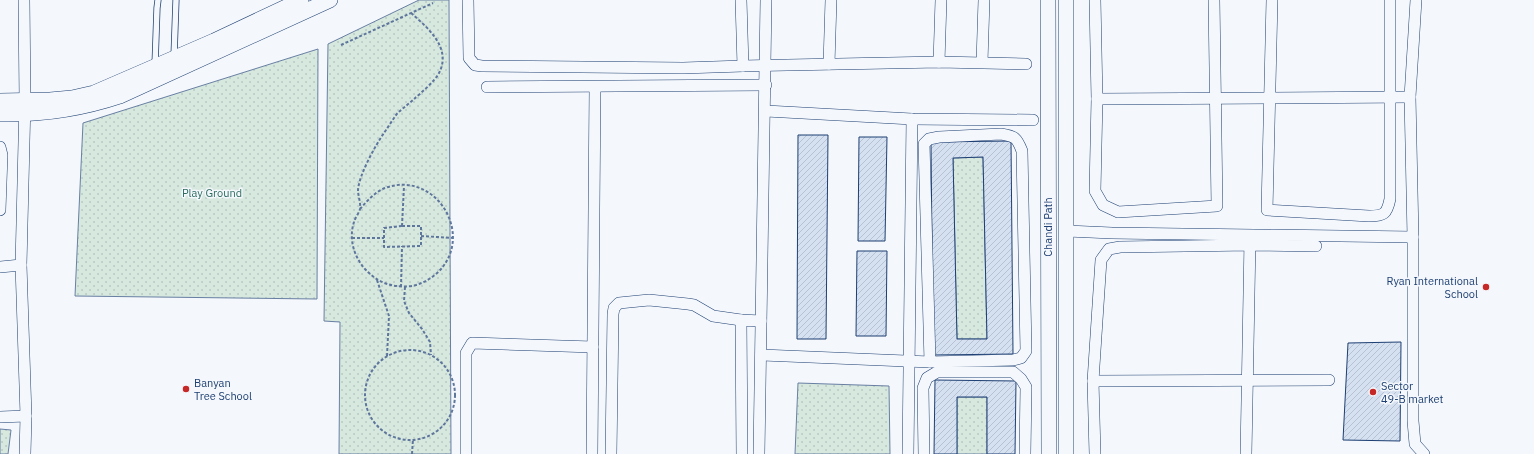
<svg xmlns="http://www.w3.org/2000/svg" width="1534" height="454" viewBox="0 0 1534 454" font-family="'IBM Plex Sans',sans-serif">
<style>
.grass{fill:url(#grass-dots);stroke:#687fa3}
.building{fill:url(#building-hatch);stroke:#1d3f73;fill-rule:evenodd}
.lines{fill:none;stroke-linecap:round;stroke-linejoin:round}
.lane-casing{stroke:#1d3f73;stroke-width:7}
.street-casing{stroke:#1d3f73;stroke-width:12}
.secondary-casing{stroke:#1d3f73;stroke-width:16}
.path{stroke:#5e769c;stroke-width:2;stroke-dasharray:3 2;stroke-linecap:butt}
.lane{stroke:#f4f7fb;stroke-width:5.5}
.street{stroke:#f4f7fb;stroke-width:11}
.secondary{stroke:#f4f7fb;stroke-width:15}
.poi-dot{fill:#c62828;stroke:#f4f7fb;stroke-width:1.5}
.labels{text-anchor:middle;stroke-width:3;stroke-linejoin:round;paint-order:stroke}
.park-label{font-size:11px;fill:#2c6c60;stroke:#f4f7fb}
.street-label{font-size:11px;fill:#1d3f73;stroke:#f4f7fb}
.poi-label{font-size:11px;fill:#1d3f73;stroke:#f4f7fb;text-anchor:start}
</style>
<defs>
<pattern id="grass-dots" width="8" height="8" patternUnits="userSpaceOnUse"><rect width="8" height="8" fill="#d7e8df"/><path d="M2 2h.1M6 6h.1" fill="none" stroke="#b8c8c3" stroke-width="1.8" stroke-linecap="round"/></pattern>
<pattern id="building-hatch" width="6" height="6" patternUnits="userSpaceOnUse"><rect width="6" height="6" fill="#d5e0f0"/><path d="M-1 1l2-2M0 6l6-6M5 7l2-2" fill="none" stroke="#b6c1d1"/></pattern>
</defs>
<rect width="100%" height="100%" fill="#f4f7fb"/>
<g class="grass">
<polygon points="419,0 449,0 451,454 339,454 340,322 324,321 328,44"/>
<polygon points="318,49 317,299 75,296 83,123"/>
<polygon points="983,157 987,339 957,339 953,158"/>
<polygon points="798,383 889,386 890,454 795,454"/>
<rect x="957" y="397" width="30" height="57"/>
<polygon points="0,429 11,430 8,454 0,454"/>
</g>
<g class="building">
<polygon points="798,135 828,135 826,339 797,339"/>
<polygon points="859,137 887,137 885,241 858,241"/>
<path d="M1011 141 1013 354 933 355 931 142ZM983 157 987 339H957L953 158Z"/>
<polygon points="857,251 887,251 886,336 856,336"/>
<polygon points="1401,342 1400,441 1343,440 1348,343"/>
<polygon points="935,380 1016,381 1015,454 987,454 987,397 957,397 957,454 934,454"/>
</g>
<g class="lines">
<g class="lane-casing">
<g id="lane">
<polyline points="174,56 176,0"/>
<polyline points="155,65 157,8 158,0"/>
</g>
</g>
<g class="street-casing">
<g id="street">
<polyline points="24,0 25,101 21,265 26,416 25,454"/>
<polyline points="468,0 469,58 475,65 482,66 683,68 743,66 741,0"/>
<polyline points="1095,0 1097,99 1095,191 1103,205 1118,212 1217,206 1214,0"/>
<path d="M1272 0 1267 210 1369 216C1384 216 1387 214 1390 199V0"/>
<polyline points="1416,0 1410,97 1413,237 1413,421 1415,444 1424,454"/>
<polyline points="939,62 941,0"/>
<polyline points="982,62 984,0"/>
<polyline points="829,64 831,0"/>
<polyline points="743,66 939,62 1026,64"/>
<polyline points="487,87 766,85"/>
<polyline points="1097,99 1410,97"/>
<polyline points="766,111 912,119 1033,120"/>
<path d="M1001 134C1015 136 1017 138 1022 151L1026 351 1021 358 1013 360 930 362 924 144 929 139 939 137Z"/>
<polyline points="0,147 2,155 0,210"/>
<polyline points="1067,231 1112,233 1413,237"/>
<polyline points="0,267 21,265"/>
<polyline points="761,355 930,362"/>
<polyline points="1093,381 1329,380"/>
<polyline points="0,417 26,416"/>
<polyline points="466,454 466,353 472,343 593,347"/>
<polyline points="592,454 595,87"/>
<polyline points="611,454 613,314 614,308 619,303 649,300 688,304 694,305 713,316 741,320"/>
<polyline points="742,454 741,320 761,321"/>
<polyline points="759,454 766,0"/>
<polyline points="908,454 912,119"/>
<polyline points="924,454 923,388 927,378 937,372 1013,372 1021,379 1026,387 1025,454"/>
<polyline points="1095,454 1093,381 1101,260 1109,249 1120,247 1250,245 1316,246"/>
<polyline points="1246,454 1250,240"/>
</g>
</g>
<g class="secondary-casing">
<g id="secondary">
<polyline points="1048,0 1049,454"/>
<polyline points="1066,0 1066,454"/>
<polyline points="0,101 50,100 72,98 94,93 214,41 301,0"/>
<path d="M0 114C41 115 81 109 120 96L330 0"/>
</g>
</g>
<g class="path">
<polyline points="341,45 433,3"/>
<path d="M360 209C367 201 375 192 385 188 437 169 477 238 436 274 429 280 421 284 412 286 395 288 380 284 368 272 355 260 348 240 354 222 355 218 359 213 360 209 361 203 358 196 358 190 359 175 375 146 384 133 388 127 392 121 396 115 401 109 408 105 414 99 421 93 435 81 439 73 452 48 428 28 411 13"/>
<polygon points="402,226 421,226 421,246 384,247 384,228"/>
<polyline points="402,226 404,186"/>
<polyline points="421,236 453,238"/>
<polyline points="352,238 384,238"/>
<polyline points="377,280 389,316 387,356"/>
<polyline points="401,287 402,246"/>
<polyline points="405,287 404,301 409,313 422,329 430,342 431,355"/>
<circle cx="410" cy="395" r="45"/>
<polyline points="412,454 413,439"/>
</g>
<use href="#lane" class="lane"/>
<use href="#street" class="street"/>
<use href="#secondary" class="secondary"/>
</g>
<g class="poi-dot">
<circle cx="1486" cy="287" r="4"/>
<circle cx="186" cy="389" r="4"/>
<circle cx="1373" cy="392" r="4"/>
</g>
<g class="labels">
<g class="park-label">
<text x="212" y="197">Play Ground</text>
</g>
<g class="street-label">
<text transform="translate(1048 227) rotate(-90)" y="4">Chandi Path</text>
</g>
<g class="poi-label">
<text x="1478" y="285" text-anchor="end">Ryan International<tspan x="1478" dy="13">School</tspan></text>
<text x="194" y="387">Banyan<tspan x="194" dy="13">Tree School</tspan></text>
<text x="1381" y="390">Sector<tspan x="1381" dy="13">49-B market</tspan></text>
</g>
</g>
</svg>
